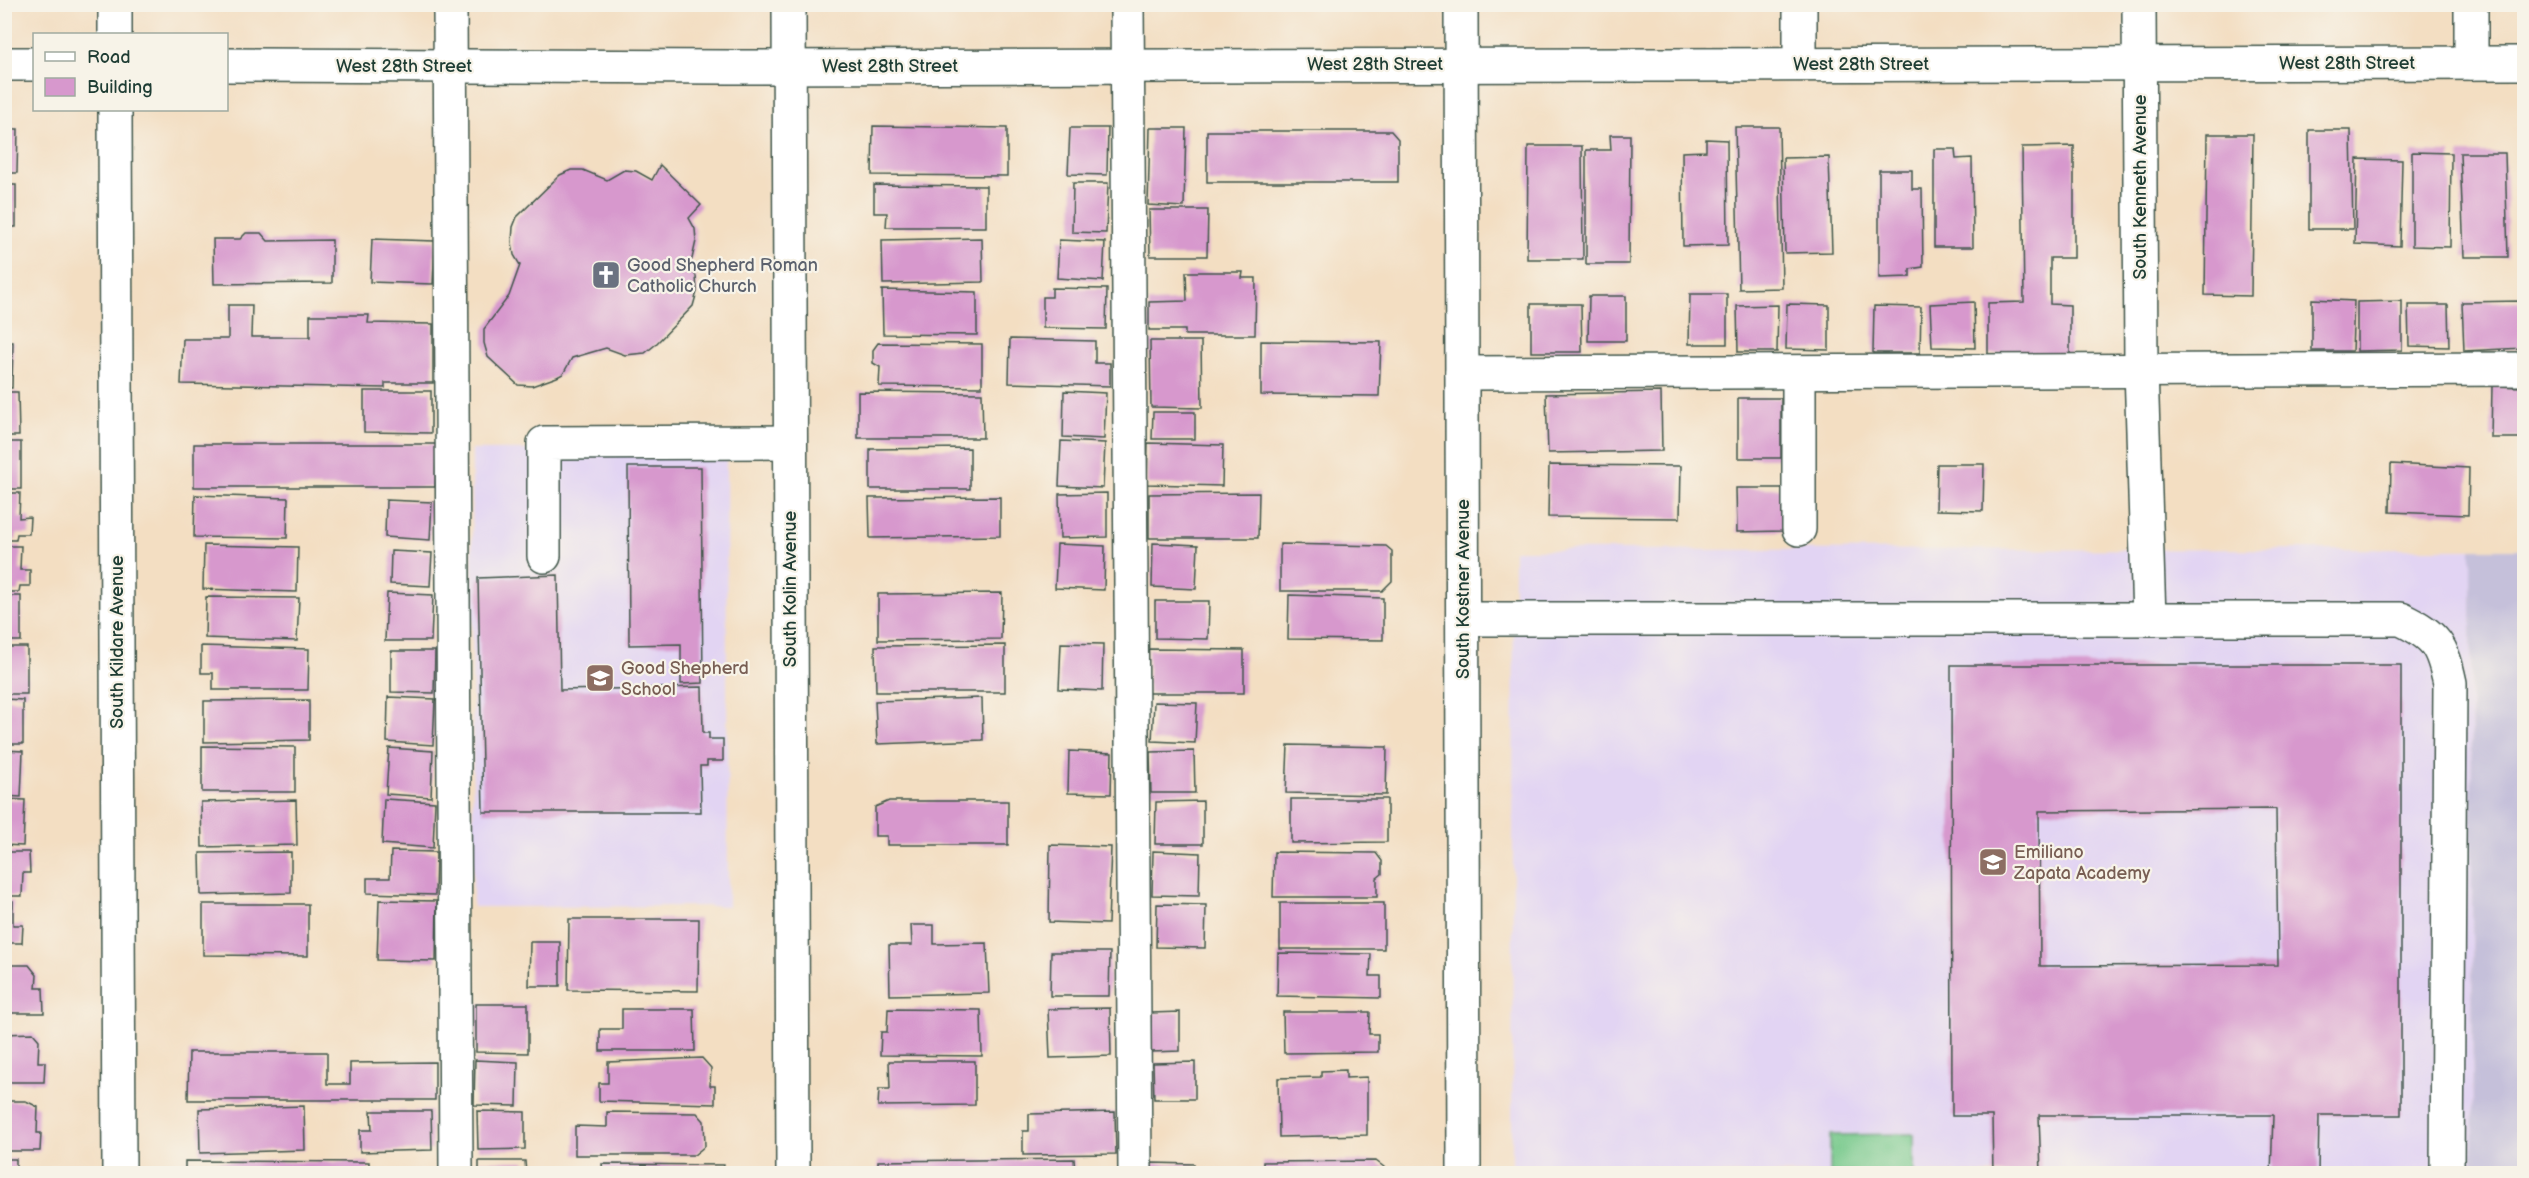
<svg xmlns="http://www.w3.org/2000/svg" width="2529" height="1178" viewBox="0 0 2529 1178" font-family="'Balsamiq Sans',sans-serif">
<style>
.built{fill:#e2d4f3}
.industrial{fill:#c5c0da}
.green{fill:#77c98c;stroke:#4b8360;stroke-width:1.5}
.building{fill:#d798cd;fill-rule:evenodd}
.lines{fill:none;stroke-linecap:round;stroke-linejoin:round}
.minor-casing{stroke:#3f5549;stroke-width:36}
.minor{stroke:#fff;stroke-width:33}
.labels{text-anchor:middle;stroke-width:4.5;stroke-linejoin:round;paint-order:stroke}
.street-label{font-size:18px;fill:#1f3d34;stroke:#f7f3e8}
.worship-label{font-size:18px;fill:#5b616d;stroke:#f7f3e8;text-anchor:start}
.education-label{font-size:18px;fill:#785e54;stroke:#f7f3e8;text-anchor:start}
</style>
<rect width="100%" height="100%" fill="#f7f3e8"/>
<filter id="ink" filterUnits="userSpaceOnUse"><feTurbulence type="fractalNoise" baseFrequency=".0167" numOctaves="2"/><feDisplacementMap in="SourceGraphic" scale="12" xChannelSelector="R" yChannelSelector="G"/><feConvolveMatrix kernelMatrix="1 2 1 2 8 2 1 2 1" color-interpolation-filters="sRGB"/></filter>
<filter id="wash" filterUnits="userSpaceOnUse"><feTurbulence type="fractalNoise" baseFrequency=".008" numOctaves="4" result="noise"/><feDisplacementMap in="SourceGraphic" scale="24" xChannelSelector="R" yChannelSelector="G"/><feGaussianBlur stdDeviation="1.35" result="paint"/><feColorMatrix in="noise" values="0 0 0 0 0 0 0 0 0 0 0 0 0 0 0 0 0 1.4 0 .05"/><feComposite in="paint" operator="in"/></filter>
<g filter="url(#wash)">
<rect width="100%" height="100%" fill="#f3dec2"/>
<g class="built">
<polygon points="726,449 728,906 473,907 472,450"/>
<polygon points="2471,549 2473,1173 1512,1174 1514,550"/>
</g>
<polygon class="industrial" points="2471,549 2524,549 2524,1173 2473,1173"/>
<polygon class="green" points="1914,1134 1914,1173 1830,1173 1830,1135"/>
<g id="blocks">
<g class="building">
<polygon points="873,126 1007,128 1007,176 872,175"/>
<polygon points="1735,127 1779,127 1782,288 1739,289"/>
<polygon points="1070,128 1108,128 1107,175 1068,174"/>
<polygon points="1150,128 1186,128 1184,207 1148,205"/>
<polygon points="4,129 18,129 17,173 4,173"/>
<polygon points="2309,130 2351,130 2353,229 2309,229"/>
<polygon points="1207,131 1391,131 1398,139 1398,182 1207,182"/>
<polygon points="2207,134 2253,134 2251,296 2205,295"/>
<polygon points="1610,135 1630,135 1629,264 1586,264 1586,150 1611,150"/>
<polygon points="1706,139 1727,140 1728,245 1683,246 1682,152 1706,151"/>
<polygon points="1528,146 1582,146 1583,259 1527,259"/>
<polygon points="2074,146 2074,258 2050,258 2050,304 2070,305 2070,354 1988,354 1988,303 2024,302 2022,147"/>
<polygon points="1934,149 1955,149 1956,159 1972,158 1973,247 1934,247"/>
<polygon points="2412,152 2451,153 2450,247 2412,246"/>
<polygon points="2460,153 2505,153 2508,257 2464,257"/>
<polygon points="1829,157 1832,252 1785,253 1783,158"/>
<polygon points="2357,159 2402,160 2400,246 2355,244"/>
<polygon points="660,165 701,205 689,218 695,229 696,241 692,259 688,264 696,276 697,292 693,306 655,345 645,353 625,355 606,348 572,358 563,374 557,377 532,386 518,385 488,357 484,343 484,329 509,296 520,265 514,255 512,242 513,227 517,217 560,175 571,170 583,170 607,180 624,170 636,171 652,180"/>
<polygon points="1879,170 1912,170 1912,189 1922,189 1923,267 1910,269 1910,277 1879,278"/>
<polygon points="1073,183 1108,183 1106,233 1072,232"/>
<rect x="4" y="185" width="12" height="42"/>
<polygon points="874,185 986,186 986,227 886,227 887,213 874,213"/>
<polygon points="1149,210 1208,210 1207,256 1150,256"/>
<polygon points="246,233 261,233 268,241 332,240 332,283 214,284 213,239 240,239"/>
<polygon points="982,238 983,282 883,284 882,240"/>
<polygon points="372,239 435,241 433,284 370,282"/>
<polygon points="1059,240 1105,242 1103,281 1057,278"/>
<polygon points="1186,272 1243,272 1242,278 1256,278 1255,335 1185,335 1185,330 1149,330 1149,302 1187,301"/>
<polygon points="1052,288 1107,289 1106,329 1043,328 1043,297 1052,297"/>
<polygon points="882,290 977,292 977,335 883,334"/>
<polygon points="1690,294 1727,294 1727,344 1689,344"/>
<polygon points="1589,296 1626,296 1626,341 1588,341"/>
<polygon points="2312,299 2354,301 2352,351 2312,351"/>
<polygon points="2402,301 2402,350 2357,351 2357,302"/>
<polygon points="2522,301 2524,348 2464,351 2462,302"/>
<polygon points="1974,302 1975,348 1932,347 1930,304"/>
<polygon points="1531,304 1581,304 1582,352 1531,352"/>
<polygon points="1787,304 1829,305 1829,350 1786,349"/>
<polygon points="228,305 252,305 251,337 310,337 310,315 369,315 368,323 433,324 433,383 385,383 385,388 181,384 183,339 228,339"/>
<polygon points="1778,305 1777,352 1738,352 1737,306"/>
<polygon points="2408,305 2448,305 2449,347 2409,346"/>
<polygon points="1874,306 1921,307 1920,353 1873,353"/>
<polygon points="1010,339 1095,341 1095,363 1110,363 1110,386 1009,383"/>
<polygon points="1150,341 1201,341 1202,408 1151,407"/>
<polygon points="1261,341 1381,342 1379,396 1261,395"/>
<polygon points="4,342 13,342 12,388 4,388"/>
<polygon points="878,343 982,344 982,387 879,386 880,367 873,363 873,350"/>
<polygon points="2492,386 2524,387 2524,438 2491,438"/>
<polygon points="364,391 431,391 431,433 364,432"/>
<polygon points="1064,391 1106,393 1104,439 1063,437"/>
<polygon points="4,392 18,392 19,436 4,436"/>
<polygon points="858,392 982,393 983,438 858,438"/>
<polygon points="1661,392 1662,451 1548,453 1546,394"/>
<rect x="1738" y="398" width="43" height="60"/>
<polygon points="1153,412 1195,412 1195,439 1152,439"/>
<polygon points="1061,441 1105,443 1103,488 1059,486"/>
<rect x="4" y="442" width="17" height="47"/>
<polygon points="1148,443 1223,445 1222,486 1147,484"/>
<polygon points="194,444 436,444 435,487 194,487"/>
<polygon points="970,448 970,489 870,489 870,449"/>
<polygon points="1937,464 1984,464 1983,511 1936,510"/>
<polygon points="2391,464 2469,468 2468,515 2390,512"/>
<polygon points="1549,465 1681,466 1680,518 1548,517"/>
<polygon points="628,467 701,467 703,683 681,684 681,644 629,645"/>
<polygon points="1736,488 1782,488 1783,531 1737,532"/>
<polygon points="4,493 20,493 19,518 30,517 29,534 17,534 16,540 4,540"/>
<polygon points="1107,493 1107,537 1060,538 1059,494"/>
<polygon points="1259,493 1258,538 1149,538 1149,494"/>
<polygon points="195,495 288,498 287,538 194,537"/>
<polygon points="1000,497 1000,536 870,538 869,498"/>
<polygon points="386,500 432,502 430,540 385,537"/>
<polygon points="1153,543 1198,545 1196,589 1152,587"/>
<polygon points="1057,544 1105,546 1104,590 1055,588"/>
<polygon points="1280,544 1386,546 1392,551 1392,581 1382,591 1280,591"/>
<polygon points="204,545 298,547 297,592 203,589"/>
<polygon points="4,546 21,546 20,570 30,570 30,586 20,586 19,592 4,592"/>
<polygon points="391,551 432,553 430,586 390,584"/>
<polygon points="558,575 560,690 702,687 703,733 709,733 709,739 723,739 723,761 707,761 707,766 700,766 701,812 483,812 478,578"/>
<polygon points="387,593 433,595 431,641 385,641"/>
<polygon points="1002,593 1001,639 878,640 878,594"/>
<polygon points="1289,595 1383,598 1383,640 1288,639"/>
<rect x="4" y="596" width="17" height="45"/>
<polygon points="206,597 299,598 297,641 205,638"/>
<polygon points="1155,601 1209,601 1208,639 1155,638"/>
<polygon points="1061,643 1103,644 1102,691 1059,689"/>
<polygon points="1005,645 1005,692 876,692 875,646"/>
<polygon points="201,646 309,649 308,690 213,690 213,673 201,673"/>
<rect x="4" y="647" width="23" height="47"/>
<polygon points="1148,649 1244,650 1244,693 1148,693"/>
<polygon points="391,651 435,651 434,693 391,692"/>
<path d="M1951 665H2401V1115H2319L2318 1174H2271L2273 1115H2039L2041 1174H1993L1992 1116H1952ZM2276 809 2278 965 2040 966 2039 811Z"/>
<polygon points="388,697 435,699 433,745 387,742"/>
<polygon points="982,698 983,740 877,744 875,701"/>
<polygon points="4,699 23,700 23,744 4,744"/>
<polygon points="309,700 309,740 204,742 204,701"/>
<polygon points="1154,702 1197,703 1195,743 1152,741"/>
<polygon points="1288,745 1387,747 1386,795 1286,793"/>
<polygon points="202,746 295,747 295,792 202,792"/>
<polygon points="389,748 433,751 431,797 386,794"/>
<polygon points="4,750 23,751 21,797 4,796"/>
<polygon points="1069,751 1112,753 1111,794 1068,793"/>
<polygon points="1194,751 1195,793 1151,793 1150,752"/>
<polygon points="4,799 25,800 23,846 4,845"/>
<polygon points="384,799 435,802 433,848 382,844"/>
<polygon points="1291,799 1387,799 1387,842 1291,843"/>
<polygon points="296,800 297,845 202,847 201,802"/>
<polygon points="889,801 1008,801 1008,845 887,845 887,836 875,836 875,807"/>
<polygon points="1203,801 1203,844 1155,844 1156,802"/>
<polygon points="1050,845 1111,847 1108,924 1049,922"/>
<polygon points="391,851 436,852 435,895 367,893 367,878 390,878"/>
<polygon points="1153,851 1200,853 1199,896 1152,895"/>
<polygon points="4,852 29,852 30,873 23,873 22,896 4,896"/>
<polygon points="291,852 291,893 201,895 200,853"/>
<polygon points="1274,852 1376,853 1382,861 1382,874 1377,878 1377,897 1273,897"/>
<polygon points="379,900 437,901 436,961 377,960"/>
<polygon points="4,901 13,901 13,925 23,925 22,943 10,943 10,947 4,947"/>
<rect x="1280" y="903" width="104" height="46"/>
<polygon points="203,904 308,904 308,956 203,955"/>
<polygon points="1157,904 1206,905 1205,948 1156,947"/>
<polygon points="569,919 699,919 698,991 568,990"/>
<polygon points="911,925 934,925 934,944 987,943 989,993 890,995 889,945 912,945"/>
<polygon points="530,942 560,942 560,986 529,986"/>
<polygon points="1051,952 1110,952 1109,996 1050,996"/>
<polygon points="1278,953 1371,954 1370,976 1381,976 1381,998 1277,996"/>
<polygon points="4,965 29,965 37,975 36,988 43,988 44,1013 4,1013"/>
<polygon points="476,1004 528,1004 528,1053 476,1052"/>
<polygon points="1110,1008 1111,1056 1050,1058 1048,1009"/>
<polygon points="622,1009 694,1009 695,1051 600,1051 600,1029 622,1029"/>
<polygon points="888,1009 981,1010 982,1056 880,1055 881,1032 887,1032"/>
<polygon points="1180,1012 1180,1051 1151,1052 1151,1013"/>
<polygon points="1283,1012 1370,1012 1369,1034 1378,1034 1378,1052 1284,1053"/>
<polygon points="33,1033 39,1040 38,1062 45,1062 44,1082 4,1082 4,1034"/>
<polygon points="189,1052 327,1052 327,1084 350,1084 350,1063 435,1062 435,1100 188,1100"/>
<polygon points="702,1058 711,1068 710,1086 715,1086 715,1104 599,1101 599,1083 608,1083 608,1062"/>
<polygon points="475,1060 518,1062 517,1106 474,1105"/>
<polygon points="889,1061 975,1061 975,1105 878,1106 879,1089 890,1089"/>
<polygon points="1195,1062 1195,1099 1154,1099 1153,1063"/>
<polygon points="1346,1070 1346,1078 1367,1077 1367,1135 1279,1137 1278,1078 1321,1077 1321,1071"/>
<polygon points="4,1101 26,1101 38,1107 37,1133 41,1133 40,1151 4,1151"/>
<polygon points="304,1106 305,1150 200,1153 199,1109"/>
<polygon points="371,1111 431,1111 432,1150 360,1152 360,1130 372,1130"/>
<polygon points="477,1111 525,1112 525,1149 478,1150"/>
<polygon points="607,1112 697,1113 704,1121 705,1146 694,1155 575,1155 575,1126 607,1127"/>
<polygon points="1115,1112 1116,1154 1023,1155 1023,1131 1029,1131 1029,1114"/>
<rect x="4" y="1159" width="12" height="15"/>
<polygon points="1074,1159 1075,1174 878,1174 878,1161"/>
<polygon points="185,1161 369,1162 369,1174 185,1174"/>
<polygon points="479,1161 525,1161 526,1174 479,1174"/>
<polygon points="1376,1161 1384,1167 1384,1174 1263,1174 1263,1162"/>
<polygon points="1151,1163 1194,1164 1194,1174 1152,1174"/>
<polygon points="602,1164 724,1165 724,1174 603,1174"/>
</g>
</g>
</g>
<g filter="url(#ink)">
<use href="#blocks" fill-opacity="0" stroke="#3f5549" stroke-width="1.5"/>
<g class="lines">
<g class="minor-casing">
<g id="minor">
<polyline points="115,4 115,34"/>
<polyline points="450,4 456,1174"/>
<polyline points="789,4 793,1174"/>
<polyline points="1127,4 1135,1174"/>
<polyline points="1461,4 1464,1174"/>
<polyline points="1800,4 1800,64"/>
<polyline points="2139,4 2141,369 2149,618"/>
<polyline points="2471,4 2471,63"/>
<polyline points="4,64 34,64"/>
<polyline points="226,65 731,67 2524,63"/>
<polyline points="115,110 119,1174"/>
<polyline points="1462,373 2524,369"/>
<polyline points="1799,373 1799,529"/>
<polyline points="544,556 544,443 790,442"/>
<path d="M1464 619H2401C2437 636 2442 646 2450 683L2447 1174"/>
</g>
</g>
<use href="#minor" class="minor"/>
</g>
</g>
<defs>
<g id="church-square" transform="scale(1.5)"><rect x="-9" y="-9" width="18" height="18" rx="4" fill="#6b7280" stroke="#f7f3e8"/><path d="M-1.2-6h2.4v3.5h3.3v2.4h-3.3V6h-2.4V-.1h-3.3v-2.4h3.3Z" fill="#fff"/></g>
<g id="school-square" transform="scale(1.5)"><rect x="-9" y="-9" width="18" height="18" rx="4" fill="#8d6e63" stroke="#f7f3e8"/><path d="M0-5L7-2L0 1L-7-2ZM-4 1L0 2.5L4 1V4Q0 6-4 4Z" fill="#fff"/></g>
</defs>
<g fill-rule="evenodd">
<use href="#church-square" x="606" y="275"/>
<use href="#school-square" x="600" y="678"/>
<use href="#school-square" x="1993" y="862"/>
</g>
<g class="labels">
<g class="street-label">
<text x="2347" y="69">West 28th Street</text>
<text x="1375" y="70">West 28th Street</text>
<text x="1861" y="70">West 28th Street</text>
<text x="404" y="72">West 28th Street</text>
<text x="890" y="72">West 28th Street</text>
<text transform="translate(2140 187) rotate(-90)" y="6">South Kenneth Avenue</text>
<text transform="translate(790 589) rotate(-90)" y="6">South Kolin Avenue</text>
<text transform="translate(1463 589) rotate(-90)" y="6">South Kostner Avenue</text>
<text transform="translate(117 642) rotate(-90)" y="6">South Kildare Avenue</text>
</g>
<g class="worship-label">
<text x="627" y="271">Good Shepherd Roman<tspan x="627" dy="21">Catholic Church</tspan></text>
</g>
<g class="education-label">
<text x="621" y="674">Good Shepherd<tspan x="621" dy="21">School</tspan></text>
<text x="2014" y="858">Emiliano<tspan x="2014" dy="21">Zapata Academy</tspan></text>
</g>
</g>
<rect width="2529" height="1178" fill="none" stroke="#f7f3e8" stroke-width="24"/>
<rect x="33" y="33" width="195" height="78" fill="#f7f3e8" stroke="#a1aaa0" stroke-width="1.5"/>
<rect x="45" y="52" width="30" height="9" fill="#ffffff" stroke="#a1aaa0" stroke-width="1.5"/>
<text x="87" y="63" font-size="18" fill="#1f3d34">Road</text>
<rect x="45" y="78" width="30" height="18" fill="#d798cd" stroke="#a1aaa0" stroke-width="1.5"/>
<text x="87" y="93" font-size="18" fill="#1f3d34">Building</text>
</svg>
